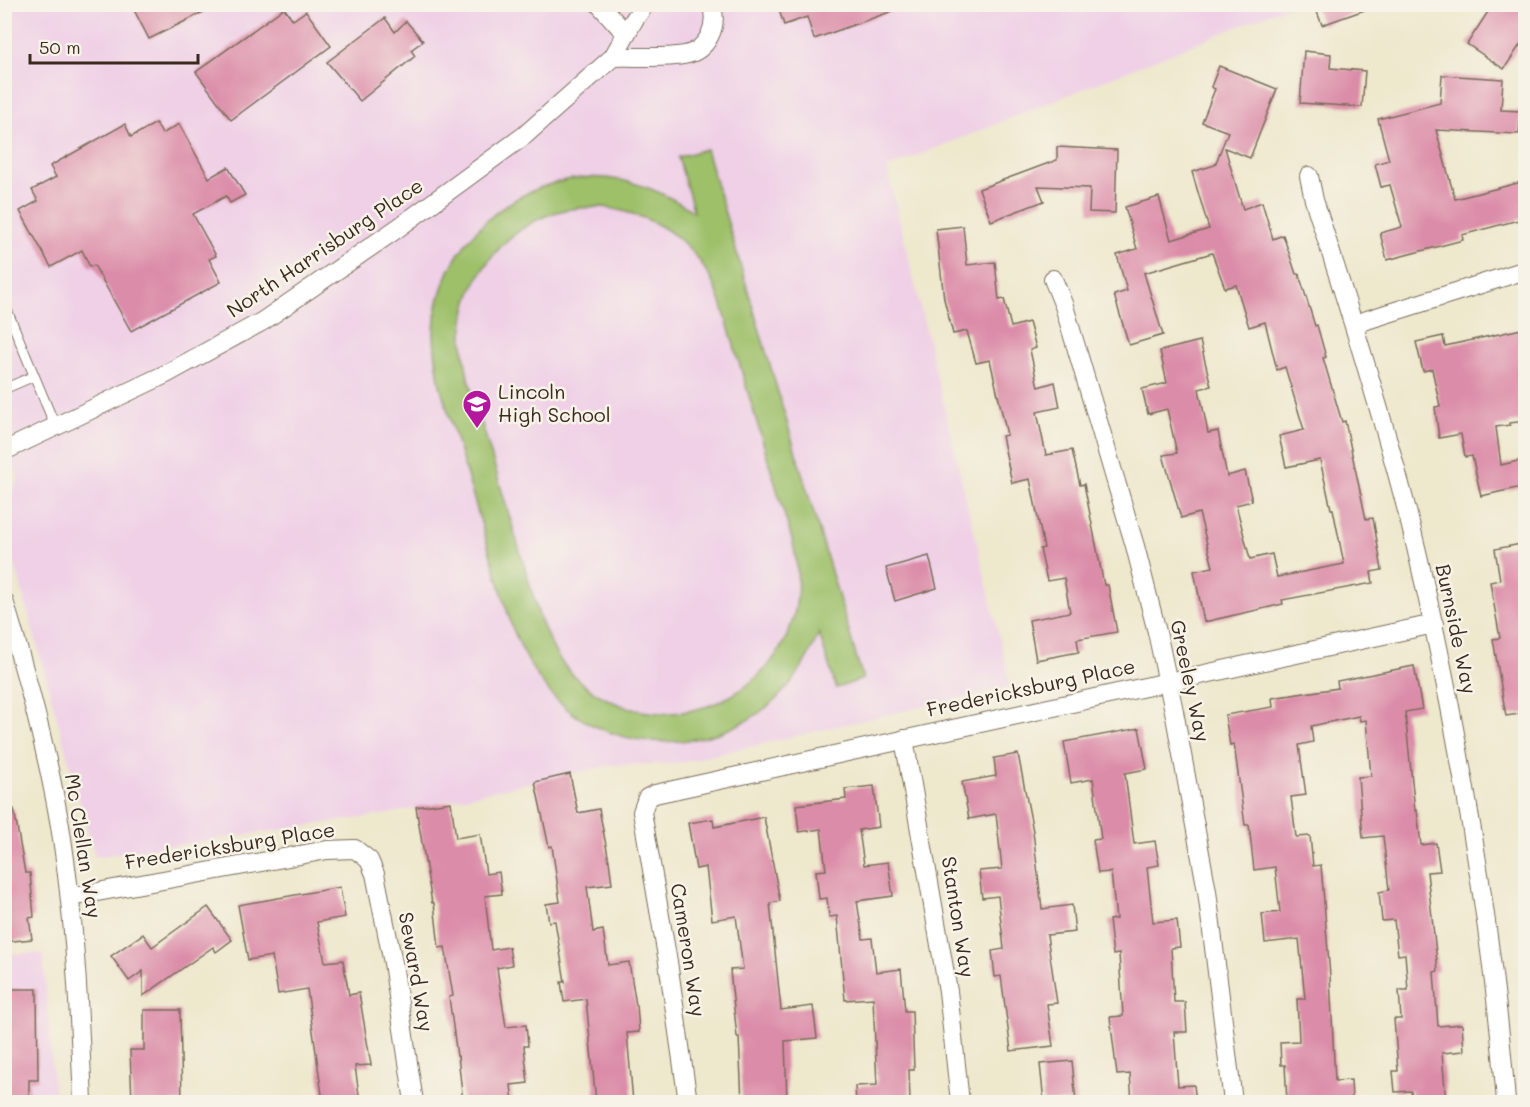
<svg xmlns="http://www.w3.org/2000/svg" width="1530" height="1107" viewBox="0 0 1530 1107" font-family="Mali,sans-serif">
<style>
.built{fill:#efd0e6}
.grass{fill:#9dc069;stroke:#6c7544;stroke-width:1.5;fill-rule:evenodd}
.building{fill:#db8ca8}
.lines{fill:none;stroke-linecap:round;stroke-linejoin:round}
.lane-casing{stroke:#7a6c5b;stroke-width:11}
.street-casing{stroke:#7a6c5b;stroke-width:20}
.lane{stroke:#fff;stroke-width:9}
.street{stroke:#fff;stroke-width:18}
.labels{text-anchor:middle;stroke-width:5;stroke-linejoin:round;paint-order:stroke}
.street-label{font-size:20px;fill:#3b2a1e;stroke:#f7f3e8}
.poi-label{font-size:20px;fill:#3b2a1e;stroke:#f7f3e8;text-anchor:start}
</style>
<rect width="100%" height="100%" fill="#f7f3e8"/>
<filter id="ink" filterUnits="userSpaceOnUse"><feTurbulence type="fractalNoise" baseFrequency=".0167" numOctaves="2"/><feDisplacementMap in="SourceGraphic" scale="12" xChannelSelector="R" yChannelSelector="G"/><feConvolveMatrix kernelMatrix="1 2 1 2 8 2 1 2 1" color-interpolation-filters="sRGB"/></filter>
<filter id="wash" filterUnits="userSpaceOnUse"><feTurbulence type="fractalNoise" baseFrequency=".008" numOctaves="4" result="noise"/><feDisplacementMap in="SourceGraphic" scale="24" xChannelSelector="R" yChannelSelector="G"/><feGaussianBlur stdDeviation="1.35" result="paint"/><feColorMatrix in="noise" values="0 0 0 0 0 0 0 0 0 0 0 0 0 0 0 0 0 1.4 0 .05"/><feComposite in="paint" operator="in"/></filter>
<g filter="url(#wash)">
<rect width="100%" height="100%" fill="#eee8cd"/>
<g class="built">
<polygon points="5,5 1291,5 887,168 1011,686 675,764 610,765 388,814 95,857 5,528 4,506 19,478 4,445"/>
<polygon points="43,953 55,1102 5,1102 4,954"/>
</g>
<path class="grass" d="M706 149 863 679 836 688 819 633C810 654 800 674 784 691 726 755 615 760 554 697 535 677 523 653 512 627L440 385C437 367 434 350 434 331 437 244 518 171 606 178 639 181 667 194 694 212L678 157ZM603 207C663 217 699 244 721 302L793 543C798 566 800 588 795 611 779 686 697 730 626 707 600 698 576 682 560 660 551 647 546 633 540 619L468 377C465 362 462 347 463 331 466 277 505 228 557 212 572 208 587 207 603 207Z"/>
<g id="blocks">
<g class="building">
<polygon points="131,4 220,4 149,39"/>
<polygon points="777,4 904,4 904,7 814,39 807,17 784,25"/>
<polygon points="1314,4 1372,4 1373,7 1322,25"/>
<polygon points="1493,4 1526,4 1526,36 1504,69 1467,44"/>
<polygon points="284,8 293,20 306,11 331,46 231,120 196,72"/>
<polygon points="385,18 395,32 406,21 423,41 411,50 415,56 360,101 327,62"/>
<polygon points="1304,51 1331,54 1330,68 1365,71 1362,107 1300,103"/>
<polygon points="1219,66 1277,89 1250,158 1225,148 1243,209 1262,202 1273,239 1283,235 1296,274 1299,274 1315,326 1317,325 1326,357 1323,358 1342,422 1345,421 1366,519 1373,518 1382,570 1371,572 1373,583 1282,600 1283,604 1204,622 1194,571 1213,567 1199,513 1181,518 1163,455 1177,453 1167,409 1148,414 1142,389 1167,383 1160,351 1200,341 1211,386 1199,389 1208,433 1218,431 1227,476 1245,471 1252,501 1236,505 1250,559 1272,554 1277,577 1344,564 1333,509 1331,509 1320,460 1286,467 1279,436 1304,430 1285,367 1277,370 1265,322 1249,327 1236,285 1225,288 1212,253 1144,273 1163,335 1129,345 1114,295 1127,291 1117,255 1137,249 1125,207 1159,197 1171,240 1209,229 1192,172 1215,165 1228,132 1202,122 1215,89 1211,87"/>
<polygon points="1442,75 1503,79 1501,110 1521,111 1519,134 1436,130 1455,199 1526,181 1526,218 1462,235 1463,240 1387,260 1380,233 1402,227 1390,185 1381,187 1375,164 1389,160 1378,119 1440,103"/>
<polygon points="156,123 162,134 179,124 209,178 228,167 245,195 230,203 226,196 193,214 216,256 209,259 221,282 131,331 94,265 90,267 82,250 51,267 20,211 38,201 32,190 56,177 50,166 125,124 131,137"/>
<polygon points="1057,147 1117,150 1115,213 1089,212 1090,188 1038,186 1044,201 991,221 979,189 1057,160"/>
<polygon points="963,226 967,265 995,262 999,300 1004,299 1011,327 1029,322 1036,348 1030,350 1038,387 1055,382 1060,407 1037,412 1046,455 1072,450 1080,485 1084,484 1104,585 1108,585 1117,632 1077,639 1079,652 1036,660 1029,620 1070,612 1064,578 1047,581 1040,549 1044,548 1030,479 1012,483 1002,436 1007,435 990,360 976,363 967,331 953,334 944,299 936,229"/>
<polygon points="1526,328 1526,421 1509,423 1510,425 1496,427 1501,465 1526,459 1526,486 1481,496 1472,456 1465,457 1461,434 1439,438 1435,407 1440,406 1432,369 1423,371 1416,342 1443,336 1445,346"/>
<polygon points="1526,543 1526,713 1506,716 1493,639 1500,638 1490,582 1500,580 1495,549"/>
<polygon points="929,556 937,588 895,601 886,568"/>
<polygon points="1414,666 1422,709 1405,712 1415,811 1417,810 1421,845 1436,843 1440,871 1427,872 1438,971 1434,972 1438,1026 1462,1024 1464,1051 1442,1053 1446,1102 1412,1102 1411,1091 1395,1092 1393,1071 1398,1071 1394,1019 1401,1019 1399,990 1408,990 1405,954 1398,955 1394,920 1382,921 1379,892 1389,890 1383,836 1363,838 1358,777 1371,776 1366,720 1360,721 1359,716 1311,726 1313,742 1299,745 1306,795 1291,797 1296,837 1310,836 1313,866 1321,865 1330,976 1335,1081 1351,1080 1352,1102 1287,1102 1285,1065 1281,1065 1280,1042 1299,1041 1297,999 1305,999 1299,939 1265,943 1262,914 1280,912 1275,867 1254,870 1249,825 1245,825 1234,744 1230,745 1225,715 1273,707 1272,698 1338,688 1337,681"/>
<polygon points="1139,728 1147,769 1125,773 1134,844 1155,841 1159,865 1147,867 1153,922 1177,920 1180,947 1171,948 1174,1002 1185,1002 1187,1032 1174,1032 1178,1086 1194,1085 1196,1102 1132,1102 1130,1074 1117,1075 1110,1017 1123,1016 1119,954 1113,955 1109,920 1116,919 1111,872 1098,873 1093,840 1101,839 1093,779 1071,783 1064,742"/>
<polygon points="1018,754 1033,831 1042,909 1072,905 1075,932 1047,935 1057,1003 1047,1004 1053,1046 1011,1051 1001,976 995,977 992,951 1004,949 998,896 982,898 979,871 1002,869 996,814 969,819 962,782 996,776 994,758"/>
<polygon points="570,774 578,813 599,809 609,861 612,884 587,887 593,932 603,930 608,965 629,962 636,1005 637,1005 639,1032 627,1033 633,1102 596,1102 586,999 564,1002 561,982 565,982 555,921 549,922 546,904 560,902 552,846 549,847 535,782"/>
<polygon points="874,786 879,827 859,830 864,865 888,862 893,896 857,901 863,939 872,938 876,972 901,969 905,1011 912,1011 914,1070 909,1070 910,1102 856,1102 855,1086 877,1085 873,998 845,1000 837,916 829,917 827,898 819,899 816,871 826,870 821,829 799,832 796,805 846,799 845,789"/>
<polygon points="451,802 456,838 480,834 486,874 499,872 502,894 485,896 491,950 509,947 512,965 497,968 506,1027 526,1025 528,1046 524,1046 528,1083 511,1085 513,1102 463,1102 458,1056 457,1056 449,997 453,996 445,947 439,948 434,903 432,903 416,807"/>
<polygon points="4,809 14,809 25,873 30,873 34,917 29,918 32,939 4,942"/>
<polygon points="764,817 780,901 770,903 781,1010 813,1006 817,1038 785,1041 787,1102 742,1102 739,1037 737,1037 730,970 743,969 736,916 712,920 706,867 696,869 688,823 713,819 714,827"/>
<polygon points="340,887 345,917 317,922 325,962 343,960 349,995 359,993 371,1065 355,1066 360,1102 323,1102 307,989 278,994 272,956 248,960 238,905"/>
<polygon points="208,907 232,940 216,952 213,947 143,996 143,971 129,981 111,956 143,934 152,947"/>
<polygon points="4,989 37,989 38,1080 29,1080 29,1102 4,1102"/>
<polygon points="144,1010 180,1010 182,1102 132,1102 130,1050 144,1050"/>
<polygon points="1072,1061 1076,1102 1044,1102 1040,1064"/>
</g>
</g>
</g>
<g filter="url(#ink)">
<use href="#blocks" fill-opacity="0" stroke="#7a6c5b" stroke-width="1.5"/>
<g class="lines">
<g class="lane-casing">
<g id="lane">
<polyline points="4,303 56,428"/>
<polyline points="4,389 34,376"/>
</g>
</g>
<g class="street-casing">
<g id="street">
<polyline points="599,4 626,34"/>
<path d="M613 57C636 56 661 59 684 55 708 51 719 25 711 4"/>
<path d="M1309 176 1314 200C1347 302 1379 403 1406 507 1423 573 1437 640 1450 707 1475 838 1496 970 1506 1102"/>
<polyline points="1053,279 1064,306 1135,546 1157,632 1174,711 1207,891 1233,1102"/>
<polyline points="1354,324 1526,270"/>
<polyline points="4,451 166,374 263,321 398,228 525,135 613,57 634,20 645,4"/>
<path d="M4 601C27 676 47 749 60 826 75 918 79 1010 83 1102"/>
<polyline points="904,739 948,991 960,1102"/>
<polyline points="70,897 327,850 355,849 369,860 375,874 393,963 414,1102"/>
<polyline points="688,1102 668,962 642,812 647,798 655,794 1434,624"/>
</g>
</g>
<use href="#lane" class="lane"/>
<use href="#street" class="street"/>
</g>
</g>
<defs>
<g id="school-pin" transform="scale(1.5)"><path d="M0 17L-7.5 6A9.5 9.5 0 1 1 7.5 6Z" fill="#b5179e" stroke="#f7f3e8"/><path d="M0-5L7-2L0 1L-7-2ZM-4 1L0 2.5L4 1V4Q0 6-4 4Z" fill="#fff"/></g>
</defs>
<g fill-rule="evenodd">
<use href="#school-pin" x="477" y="404"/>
</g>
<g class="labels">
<g class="street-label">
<text transform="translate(325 248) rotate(-34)" y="7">North Harrisburg Place</text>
<text transform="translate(1456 629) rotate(78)" y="7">Burnside Way</text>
<text transform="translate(1190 681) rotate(78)" y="7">Greeley Way</text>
<text transform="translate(1031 688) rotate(-12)" y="7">Fredericksburg Place</text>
<text transform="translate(83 846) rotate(81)" y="7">Mc Clellan Way</text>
<text transform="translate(230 846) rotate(-9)" y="7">Fredericksburg Place</text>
<text transform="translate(958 917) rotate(81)" y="7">Stanton Way</text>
<text transform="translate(688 950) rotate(81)" y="7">Cameron Way</text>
<text transform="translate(416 972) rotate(80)" y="7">Seward Way</text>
</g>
<g class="poi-label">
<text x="498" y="399">Lincoln<tspan x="498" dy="23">High School</tspan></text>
</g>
</g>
<rect width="1530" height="1107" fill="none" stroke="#f7f3e8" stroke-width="24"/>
<path d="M30 54v9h168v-9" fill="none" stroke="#3b2a1e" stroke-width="3"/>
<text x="39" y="54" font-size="18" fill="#3b2a1e" stroke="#f7f3e8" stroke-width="4.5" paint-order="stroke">50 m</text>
</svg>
